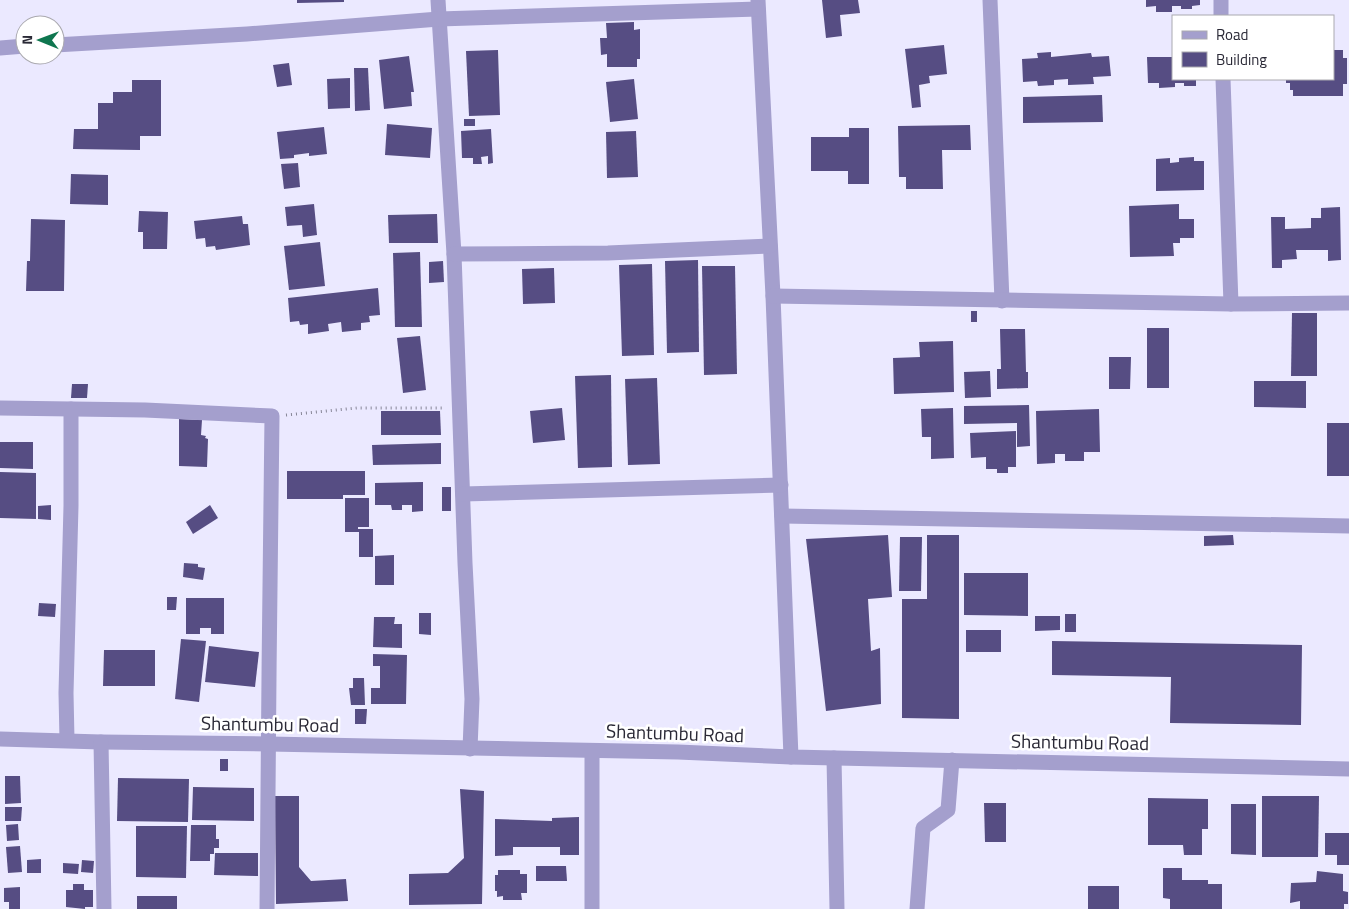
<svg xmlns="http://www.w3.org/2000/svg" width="1349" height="909" viewBox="0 0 1349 909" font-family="'Titillium Web',sans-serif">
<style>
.building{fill:#564d83}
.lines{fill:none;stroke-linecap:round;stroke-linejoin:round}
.path{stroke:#868596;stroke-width:3;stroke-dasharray:1 4;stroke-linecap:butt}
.minor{stroke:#a49fcd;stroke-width:15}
.labels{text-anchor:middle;stroke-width:5;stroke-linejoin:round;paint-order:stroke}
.street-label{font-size:19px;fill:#2a2936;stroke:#fff}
</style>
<rect width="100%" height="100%" fill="#ebe9ff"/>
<g class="building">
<polygon points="297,0 344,0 344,2 297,3"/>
<polygon points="822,0 858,0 860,13 840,15 842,36 826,38"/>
<polygon points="1146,0 1200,0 1200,5 1192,6 1192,9 1181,9 1181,6 1172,6 1172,12 1156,12 1156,6 1146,7"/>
<polygon points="634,22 634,30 640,29 640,59 637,59 637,67 607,67 607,54 601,55 600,38 607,38 606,23"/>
<polygon points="944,45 947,74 929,76 930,83 919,85 921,107 912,108 905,49"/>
<polygon points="498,50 500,115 469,116 466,51"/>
<polygon points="1333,50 1343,50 1343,58 1347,58 1347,84 1343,84 1343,96 1293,96 1293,90 1290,90 1290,83 1286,83 1286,79 1333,79"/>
<polygon points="1051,52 1051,57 1091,53 1092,57 1109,56 1111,76 1093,77 1094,84 1068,85 1068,79 1054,80 1054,85 1038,86 1037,81 1023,82 1022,59 1038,58 1037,53"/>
<polygon points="409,56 414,92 411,92 412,106 384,109 379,60"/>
<polygon points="1147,57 1173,57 1173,79 1196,79 1196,86 1184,86 1184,83 1175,83 1175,87 1159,88 1159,83 1148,83"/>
<polygon points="289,63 292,85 277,87 273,65"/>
<polygon points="354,68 368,68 370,110 355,111"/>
<polygon points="350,78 350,108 328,109 327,79"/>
<polygon points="634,79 638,119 610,122 606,82"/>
<polygon points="132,80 161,80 161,136 140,136 140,150 73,149 74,129 98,129 98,103 113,103 113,92 132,92"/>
<polygon points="1102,95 1103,122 1023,123 1023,97"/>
<rect x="464" y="119" width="11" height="7"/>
<polygon points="387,124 432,128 430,158 385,155"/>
<polygon points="970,125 971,150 942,150 943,189 906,189 906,177 899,177 898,126"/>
<polygon points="324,127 327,154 309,156 309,153 294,155 294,158 280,159 277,132"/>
<polygon points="849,128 869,128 869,184 848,184 848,171 811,171 811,137 849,137"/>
<polygon points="491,129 493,163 488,164 488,156 481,157 482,164 473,164 473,158 462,158 461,131"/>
<polygon points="636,131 638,177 607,178 606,132"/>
<polygon points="1194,157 1194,161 1204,161 1204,190 1156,191 1156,159 1170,158 1170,163 1179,162 1179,158"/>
<polygon points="298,163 300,187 284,189 281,164"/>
<polygon points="71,174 108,175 108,205 70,204"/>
<polygon points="314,204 317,235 303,237 302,225 287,226 285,207"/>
<polygon points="1179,204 1179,219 1194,219 1194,238 1180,238 1180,243 1173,243 1174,256 1130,257 1129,206"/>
<polygon points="1340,207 1341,260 1328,261 1328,250 1296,250 1297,259 1282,260 1282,268 1272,268 1271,217 1285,217 1285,229 1311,228 1311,218 1321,218 1321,208"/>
<polygon points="139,211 168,212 167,249 143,249 143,232 138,232"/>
<polygon points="437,214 438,243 389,243 388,215"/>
<polygon points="242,216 243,224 248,224 250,245 216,250 215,246 206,247 205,238 196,239 194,221"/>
<polygon points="31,219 65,220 64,291 26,291 27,261 30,261"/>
<polygon points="320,242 325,286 289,290 284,246"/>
<polygon points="420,252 422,327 395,327 393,253"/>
<polygon points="698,260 699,352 667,353 665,261"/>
<polygon points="443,261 444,282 429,283 429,262"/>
<polygon points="652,264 654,355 622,356 619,265"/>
<polygon points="702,266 735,266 737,374 704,375"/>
<polygon points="554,268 555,303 523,304 522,269"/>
<polygon points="378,288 380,315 369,316 370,322 361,323 361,330 342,332 341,322 328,324 329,331 308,334 308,324 300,325 299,321 290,322 288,298"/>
<rect x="971" y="311" width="6" height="11"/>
<polygon points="1292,313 1317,313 1317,376 1291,376"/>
<rect x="1147" y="328" width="22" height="60"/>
<polygon points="1000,329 1025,329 1026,372 1028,372 1028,388 997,389 997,369 1001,369"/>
<polygon points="420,336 426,390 403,393 397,338"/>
<polygon points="953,341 954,392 894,394 893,358 920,357 919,342"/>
<polygon points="1109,357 1131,357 1130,389 1109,389"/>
<polygon points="990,371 991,397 965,398 964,372"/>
<polygon points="611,375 612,467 578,468 575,376"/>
<polygon points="657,378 660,464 628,465 625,379"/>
<polygon points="1254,381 1306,381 1306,408 1254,407"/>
<polygon points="72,384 88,384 87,398 71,398"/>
<polygon points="1029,405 1030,446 1017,447 1017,423 964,424 964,406"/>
<polygon points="562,408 565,440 533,443 530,411"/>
<polygon points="953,408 954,458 931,459 931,437 922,437 921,409"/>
<polygon points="1099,409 1100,452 1084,452 1084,461 1065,461 1065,454 1055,454 1055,463 1037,464 1036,411"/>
<polygon points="381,411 440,411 441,435 381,435"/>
<polygon points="179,419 202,420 201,435 206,436 205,438 208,439 207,467 179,466"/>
<rect x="1327" y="423" width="22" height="53"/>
<polygon points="1016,431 1016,467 1008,467 1008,473 997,473 997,469 986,469 986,457 971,458 970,433"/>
<polygon points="0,442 33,442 33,469 0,468"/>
<polygon points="441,443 441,464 373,465 372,445"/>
<polygon points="287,471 365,471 365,495 343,495 343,499 287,499"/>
<polygon points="0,472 36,473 36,519 0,518"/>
<polygon points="423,482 423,511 412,512 412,505 402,505 402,510 392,510 391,505 375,505 375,483"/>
<rect x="442" y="487" width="9" height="24"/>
<polygon points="345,498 369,498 369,527 358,527 358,529 373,529 373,557 359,557 359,532 345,532"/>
<polygon points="51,505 51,520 38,519 38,506"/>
<polygon points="210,505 218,518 193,534 186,522"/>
<polygon points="888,535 892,597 868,599 871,651 880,648 881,704 826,711 806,539"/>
<polygon points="927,535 959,535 959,719 902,718 902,599 927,599"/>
<polygon points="1233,535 1234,545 1204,546 1204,536"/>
<polygon points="900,537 922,537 921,591 899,591"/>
<polygon points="394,555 394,585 375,585 375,556"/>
<polygon points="184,563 198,564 198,567 205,568 203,580 183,577"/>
<polygon points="964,573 1028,573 1028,616 964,615"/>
<polygon points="167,597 177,597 176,610 167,610"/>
<polygon points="186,598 224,598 224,634 211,634 211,628 200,628 200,634 186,634"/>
<polygon points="39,603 56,604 55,617 38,616"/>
<polygon points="419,613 431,613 431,635 419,634"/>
<rect x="1065" y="614" width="11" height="18"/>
<polygon points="1035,616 1060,616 1060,630 1035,631"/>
<polygon points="374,617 395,617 394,624 402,624 402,648 373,647"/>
<rect x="966" y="630" width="35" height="22"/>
<polygon points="181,639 206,641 199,702 175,699"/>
<polygon points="1052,641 1302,645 1301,725 1170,723 1171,677 1052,675"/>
<polygon points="209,646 259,652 255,687 205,682"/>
<polygon points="104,650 155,650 155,686 103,686"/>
<polygon points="373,654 407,655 406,704 371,704 371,688 380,688 380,666 373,666"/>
<polygon points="353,678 364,678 365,705 351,705 349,688 353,688"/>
<polygon points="355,709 367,709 366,724 355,724"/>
<rect x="220" y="759" width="8" height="12"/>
<polygon points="5,776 20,776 21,803 5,804"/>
<polygon points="118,778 189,779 188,822 117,821"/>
<polygon points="193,787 254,788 254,821 192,820"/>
<polygon points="460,789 484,791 482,904 409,905 409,874 448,873 464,858"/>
<polygon points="275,796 299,796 299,867 311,881 346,879 348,901 276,904"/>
<polygon points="1262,796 1319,796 1318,857 1262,857"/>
<polygon points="1148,798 1208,799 1208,829 1202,829 1202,855 1184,855 1183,845 1148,845"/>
<polygon points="984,803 1006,803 1006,842 985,842"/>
<polygon points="1231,804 1256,804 1256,855 1231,854"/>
<polygon points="5,807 22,807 21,821 5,821"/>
<polygon points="579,817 579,855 560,855 560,847 513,847 513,855 495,856 495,819 552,821 552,818"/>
<polygon points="18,824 19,840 7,841 6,825"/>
<polygon points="191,825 216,825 216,839 219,839 219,848 214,848 214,854 210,854 210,861 190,861"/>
<polygon points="136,826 187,826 186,878 136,877"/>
<polygon points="1325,833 1349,833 1349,865 1337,865 1337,855 1325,855"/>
<polygon points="20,846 22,872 8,873 6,847"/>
<polygon points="215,853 258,853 258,876 214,875"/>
<polygon points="41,859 41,873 27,873 27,860"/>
<polygon points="82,860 94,861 93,873 81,872"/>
<polygon points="63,863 79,864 78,874 63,873"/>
<polygon points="536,866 566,866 567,881 536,881"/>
<polygon points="1163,868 1182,868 1182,880 1208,880 1208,884 1222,884 1222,909 1170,909 1170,899 1163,898"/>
<polygon points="498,870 520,870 520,874 527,874 527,893 521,893 522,900 503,900 503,896 497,897 497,891 495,891 495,875 498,875"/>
<polygon points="1317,871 1343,874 1343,891 1348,892 1348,904 1344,904 1344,909 1300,909 1300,901 1290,903 1291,883 1316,882"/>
<polygon points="73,884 84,884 84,890 93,890 93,907 85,907 85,909 66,907 66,890 73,890"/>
<rect x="1088" y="886" width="31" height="23"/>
<polygon points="20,887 20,909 9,909 9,902 4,902 4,888"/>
<rect x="137" y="896" width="40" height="13"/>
</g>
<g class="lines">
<polyline class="path" points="286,415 357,408 445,408"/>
<g class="minor">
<polyline points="438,0 454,254 465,563 472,699 470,749"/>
<polyline points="758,0 773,296 791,757"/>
<polyline points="990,0 1002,301"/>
<polyline points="1221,0 1221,16"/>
<polyline points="55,45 247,34 439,19 758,9"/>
<polyline points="0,48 25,46"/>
<polyline points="1223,79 1231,304"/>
<polyline points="454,254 608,253 770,246"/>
<polyline points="773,296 1231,304 1349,303"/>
<path d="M0 408 145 410 272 416C269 580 269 745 267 909"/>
<polyline points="463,494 781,485"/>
<polyline points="782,516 1349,526"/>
<polyline points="0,739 101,742 269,744 678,752 791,757 1349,769"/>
<polyline points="67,740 66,693 71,506 71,409"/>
<polyline points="101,742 104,909"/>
<polyline points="592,751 592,909"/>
<polyline points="834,758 837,909"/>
<polyline points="917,909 923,828 948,810 952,760"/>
</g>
</g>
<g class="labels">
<g class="street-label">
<text transform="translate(270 724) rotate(1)" y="7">Shantumbu Road</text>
<text transform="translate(675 733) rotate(2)" y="7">Shantumbu Road</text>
<text transform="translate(1080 742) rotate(1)" y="7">Shantumbu Road</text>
</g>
</g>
<rect x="1172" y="15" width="162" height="65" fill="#ffffff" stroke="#aaa9af"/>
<rect x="1182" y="31" width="25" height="8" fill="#a49fcd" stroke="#aaa9af"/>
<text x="1216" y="40" font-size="15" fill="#2a2936">Road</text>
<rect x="1182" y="52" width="25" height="15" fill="#564d83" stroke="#aaa9af"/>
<text x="1216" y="65" font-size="15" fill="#2a2936">Building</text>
<g transform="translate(40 40) rotate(271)"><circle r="24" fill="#ffffff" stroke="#aaa9af"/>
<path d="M0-4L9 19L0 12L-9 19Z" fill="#0f764f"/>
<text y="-8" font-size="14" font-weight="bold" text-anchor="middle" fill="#2a2936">N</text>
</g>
</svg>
